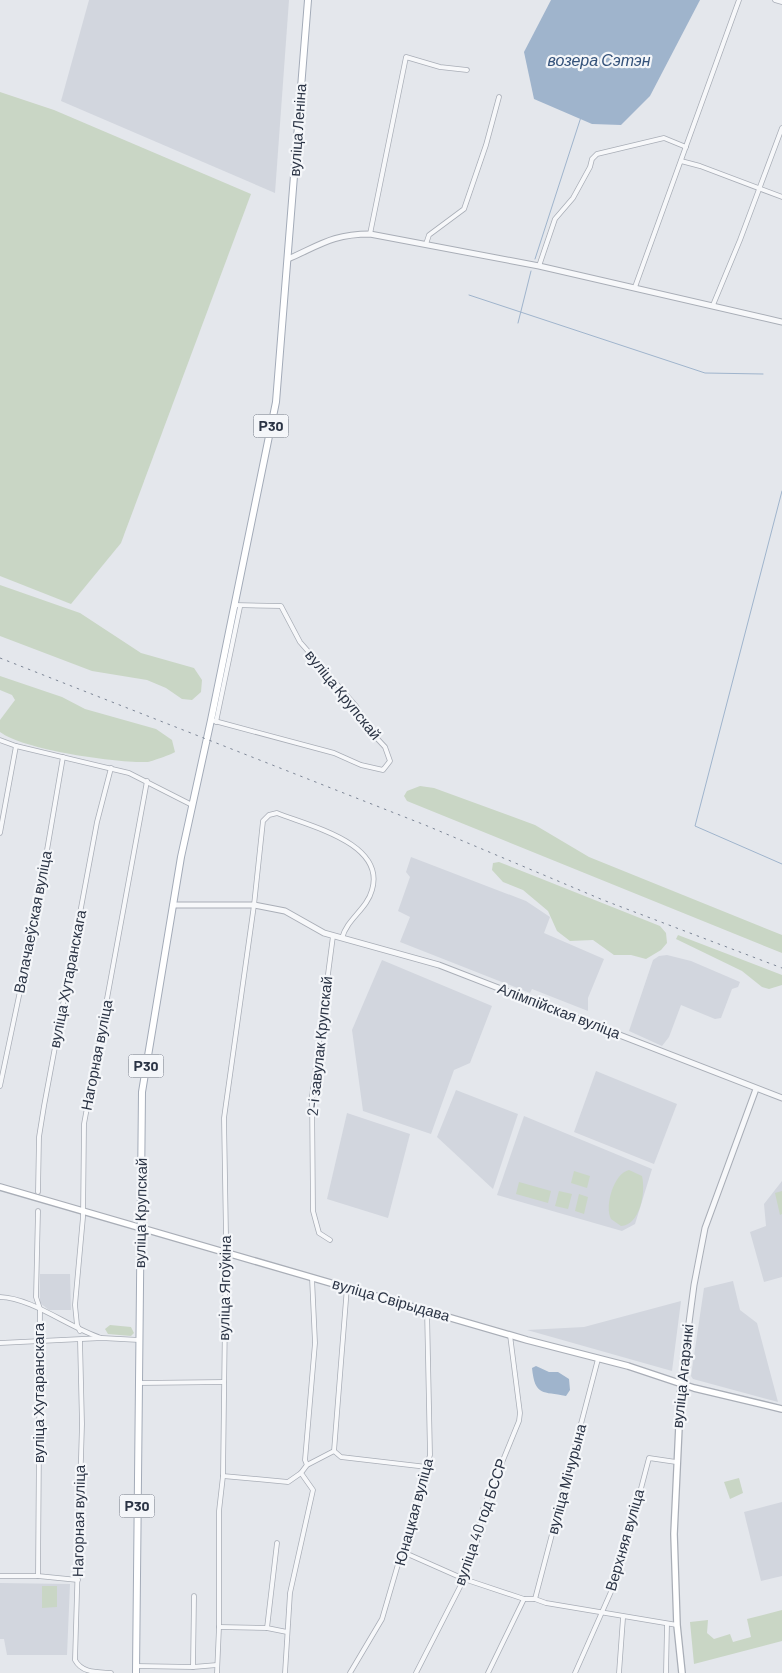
<svg xmlns="http://www.w3.org/2000/svg" width="782" height="1673" viewBox="0 0 782 1673" font-family="Barlow,sans-serif">
<style>
.built{fill:#d2d6de}
.green{fill:#c9d6c5}
.water{fill:#9fb4cc}
.lines{fill:none;stroke-linecap:round;stroke-linejoin:round}
.stream{stroke:#9fb4cc;stroke-width:1}
.minor-casing{stroke:#a9aeb7;stroke-width:5.5}
.tertiary-casing{stroke:#a9aeb7;stroke-width:7}
.secondary-casing{stroke:#a9aeb7;stroke-width:8}
.primary-casing{stroke:#a3abb8;stroke-width:8}
.minor{stroke:#f7f8fa;stroke-width:4}
.tertiary{stroke:#f7f8fa;stroke-width:5}
.secondary{stroke:#fff;stroke-width:5.5}
.primary{stroke:#fff;stroke-width:6}
.rail{stroke:#7d8696;stroke-width:1;stroke-dasharray:2.5 5;stroke-linecap:butt}
.labels{text-anchor:middle;stroke-width:4.5;stroke-linejoin:round;paint-order:stroke}
.shield{fill:#f4f6f9;stroke:#676e7b;stroke-width:1}
.shield-label{font-size:14px;font-weight:bold;fill:#2b3445}
.street-label{font-size:15px;fill:#2b3445;stroke:#f4f6f9}
.water-label{font-size:16px;font-style:italic;fill:#34527a;stroke:#f4f6f9}
</style>
<rect width="100%" height="100%" fill="#e4e7ec"/>
<g class="built">
<polygon points="89,0 289,0 275,193 61,101"/>
<polygon points="411,857 526,901 550,917 544,933 604,959 588,998 588,1011 532,989 530,993 400,942 410,917 398,911 410,877 406,872"/>
<polygon points="667,955 691,961 740,982 738,987 732,989 721,1018 715,1019 681,1005 669,1037 662,1046 629,1031 653,960 659,956"/>
<polygon points="382,960 492,1006 470,1063 454,1070 431,1134 363,1111 352,1030"/>
<polygon points="596,1071 677,1104 654,1164 574,1132"/>
<polygon points="456,1090 518,1114 493,1189 437,1137"/>
<polygon points="347,1113 410,1134 388,1218 327,1199"/>
<polygon points="524,1116 652,1169 635,1224 622,1231 497,1195"/>
<polygon points="782,1181 782,1277 764,1282 750,1232 766,1226 764,1204"/>
<polygon points="40,1274 70,1274 71,1310 49,1310 40,1303"/>
<polygon points="733,1281 740,1310 757,1323 778,1402 693,1379 691,1376 704,1288"/>
<polygon points="681,1301 672,1371 527,1330 584,1327"/>
<polygon points="782,1502 782,1576 761,1581 744,1512"/>
<polygon points="0,1583 70,1584 67,1655 7,1655 4,1639 0,1639"/>
</g>
<g class="green">
<polygon points="0,92 54,110 251,194 121,543 71,604 0,576"/>
<polygon points="0,585 80,613 141,653 194,668 202,680 201,692 192,700 182,699 166,688 147,680 92,671 0,636"/>
<path d="M0 676 62 697 85 709 156 729 172 740 175 752C172 754 151 762 147 762 116 763 24 750 0 732V720L15 700 12 695 0 690Z"/>
<polygon points="420,786 434,788 535,825 589,857 782,935 782,953 407,801 404,796 407,791"/>
<polygon points="499,862 660,926 666,933 667,943 661,950 646,959 631,955 614,955 593,940 570,941 557,931 548,911 523,890 503,882 492,870 493,863"/>
<polygon points="678,935 782,975 782,985 769,989 762,987 742,971 676,939"/>
<path d="M629 1170 642 1176C646 1192 640 1225 621 1226L611 1219C604 1206 614 1173 629 1170Z"/>
<polygon points="574,1171 590,1176 587,1188 571,1183"/>
<polygon points="519,1182 551,1191 548,1203 516,1194"/>
<polygon points="559,1191 572,1194 568,1209 555,1206"/>
<polygon points="782,1191 782,1214 780,1215 775,1193"/>
<polygon points="579,1194 588,1197 584,1214 575,1211"/>
<polygon points="110,1325 131,1327 134,1333 131,1336 108,1334 105,1329"/>
<polygon points="739,1478 743,1493 730,1499 724,1482"/>
<polygon points="42,1586 57,1586 57,1607 42,1608"/>
<polygon points="782,1610 782,1641 694,1664 690,1622 708,1620 707,1633 714,1639 730,1634 733,1642 751,1637 747,1619"/>
</g>
<g class="water">
<polygon points="551,0 700,0 650,96 621,125 592,124 534,99 524,52"/>
<path d="M536 1366 549 1372H558L569 1379 570 1390 566 1396C543 1391 535 1397 532 1368Z"/>
</g>
<g class="lines">
<g class="stream">
<polyline points="535,259 581,117"/>
<polyline points="469,295 705,373 763,374"/>
<polyline points="518,323 531,271"/>
<polyline points="782,491 695,826 782,864"/>
</g>
<g class="minor-casing">
<g id="minor">
<polyline points="775,0 782,2"/>
<polyline points="681,161 700,166 782,197"/>
<polyline points="370,234 406,57 440,67 467,70"/>
<polyline points="426,244 429,235 464,209 486,145 499,97"/>
<polyline points="539,266 555,219 573,198 590,167 592,159 597,154 664,138 686,147"/>
<polyline points="635,287 739,0"/>
<polyline points="713,305 740,240 782,128"/>
<polyline points="211,720 334,753 361,765 383,770 390,761 385,747 371,732 356,706 300,642 281,606 234,605"/>
<polyline points="216,722 240,607"/>
<polyline points="0,740 16,746 129,773 192,805"/>
<polyline points="0,833 16,746"/>
<polyline points="0,1086 35,920 63,757"/>
<polyline points="38,1192 39,1137 44,1106 97,822 111,768"/>
<polyline points="38,1211 36,1297 40,1309 38,1576"/>
<polyline points="330,1240 319,1233 313,1211 312,1096 333,936"/>
<path d="M0 1297C32 1298 68 1327 101 1338"/>
<polyline points="80,1331 77,1325 75,1305 83,1217 84,1124 147,781"/>
<path d="M80 1340 82 1424 75 1660C82 1673 96 1672 111 1673"/>
<polyline points="0,1343 102,1338 139,1340"/>
<polyline points="139,1383 224,1382"/>
<polyline points="334,1451 341,1457 427,1467"/>
<polyline points="307,1465 305,1460 315,1343 312,1278"/>
<polyline points="223,1476 288,1482 301,1473"/>
<polyline points="403,1552 464,1579 524,1599 535,1599 546,1603 677,1625"/>
<polyline points="0,1576 38,1576 78,1580"/>
<polyline points="535,1599 598,1359"/>
<polyline points="219,1627 267,1628 277,1543"/>
<polyline points="267,1628 287,1632"/>
<polyline points="136,1666 193,1667 194,1596"/>
<polyline points="193,1667 217,1665"/>
<path d="M217 1673 219 1627V1511L223 1476 226 1236 224 1118 254 905 263 821 269 815 277 813C309 826 386 843 372 890 367 909 347 919 342 938"/>
<polyline points="285,1673 290,1593 313,1490 301,1473 307,1465 334,1451 347,1287"/>
<polyline points="350,1673 382,1619 430,1455 427,1310"/>
<polyline points="416,1673 464,1579 477,1541 483,1509 519,1421 520,1413 510,1335"/>
<polyline points="488,1673 524,1599"/>
<polyline points="575,1673 618,1576 649,1458 676,1462"/>
<polyline points="619,1673 623,1618"/>
<polyline points="666,1673 667,1624"/>
</g>
</g>
<g class="tertiary-casing">
<g id="tertiary">
<path d="M288 259C320 245 333 234 370 234L539 266 782 322"/>
<polyline points="173,905 254,905 285,911 324,933 439,965 782,1098"/>
<polyline points="681,1383 694,1285 705,1228 756,1089"/>
</g>
</g>
<g class="secondary-casing">
<g id="secondary">
<polyline points="0,1187 527,1340 628,1366 694,1388 782,1409"/>
<polyline points="681,1383 674,1534 677,1625 682,1673"/>
</g>
</g>
<g class="primary-casing">
<polyline id="primary" points="136,1673 142,1092 181,857 211,720 276,402 308,0"/>
</g>
<use href="#minor" class="minor"/>
<use href="#tertiary" class="tertiary"/>
<use href="#secondary" class="secondary"/>
<use href="#primary" class="primary"/>
<polyline class="rail" points="0,658 425,825 603,900 782,968"/>
</g>
<g class="labels">
<g class="shield">
<rect x="253.5" y="414.5" width="35" height="23" rx="4"/>
<rect x="128.5" y="1054.5" width="35" height="23" rx="4"/>
<rect x="119.5" y="1494.5" width="35" height="23" rx="4"/>
</g>
<g class="shield-label">
<text x="271" y="431">Р30</text>
<text x="146" y="1071">Р30</text>
<text x="137" y="1511">Р30</text>
</g>
<g class="street-label">
<text transform="translate(298 130) rotate(-86)" y="5">вуліца Леніна</text>
<text transform="translate(343 695) rotate(51)" y="5">вуліца Крупскай</text>
<text transform="translate(33 922) rotate(-79)" y="5">Валачаеўская вуліца</text>
<text transform="translate(68 979) rotate(-79)" y="5">вуліца Хутаранскага</text>
<text transform="translate(559 1011) rotate(21)" y="5">Алімпійская вуліца</text>
<text transform="translate(320 1046) rotate(-84)" y="5">2-і завулак Крупскай</text>
<text transform="translate(97 1055) rotate(-79)" y="5">Нагорная вуліца</text>
<text transform="translate(141 1213) rotate(-89)" y="5">вуліца Крупскай</text>
<text transform="translate(225 1288) rotate(-89)" y="5">вуліца Ягоўкіна</text>
<text transform="translate(391 1300) rotate(16)" y="5">вуліца Свірыдава</text>
<text transform="translate(683 1376) rotate(-84)" y="5">вуліца Агарэнкі</text>
<text transform="translate(39 1393) rotate(-90)" y="5">вуліца Хутаранскага</text>
<text transform="translate(567 1479) rotate(-75)" y="5">вуліца Мічурына</text>
<text transform="translate(414 1512) rotate(-75)" y="5">Юнацкая вуліца</text>
<text transform="translate(79 1521) rotate(-89)" y="5">Нагорная вуліца</text>
<text transform="translate(481 1522) rotate(-71)" y="5">вуліца 40 год БССР</text>
<text transform="translate(625 1540) rotate(-74)" y="5">Верхняя вуліца</text>
</g>
<g class="water-label">
<text x="599" y="66">возера Сэтэн</text>
</g>
</g>
</svg>
